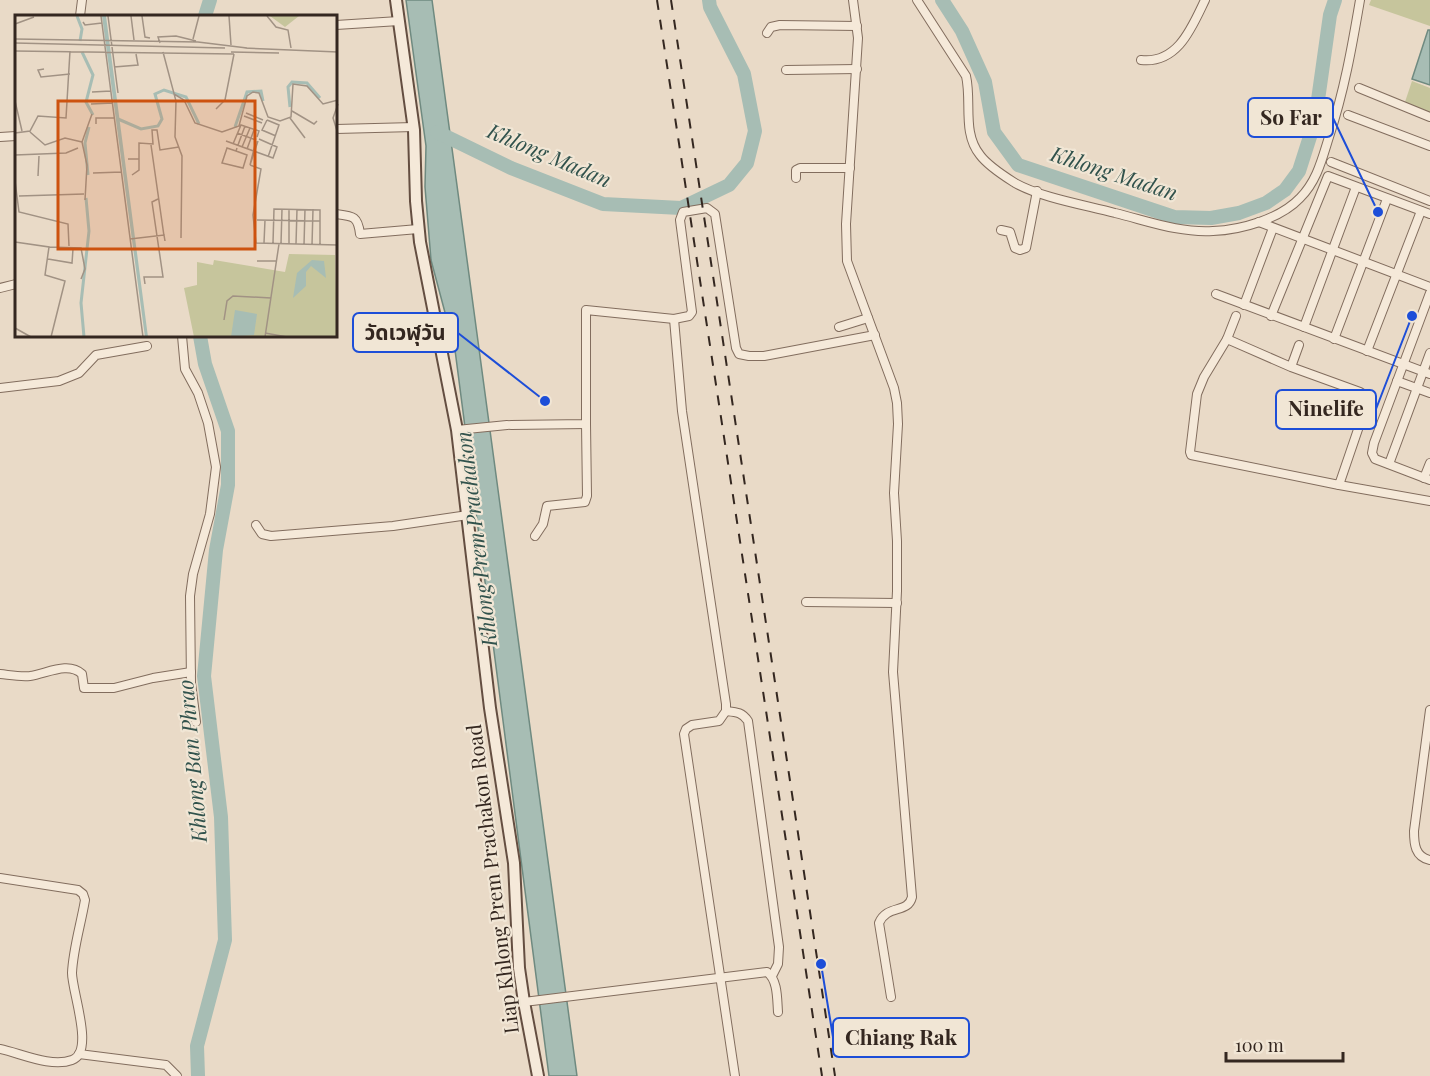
<svg xmlns="http://www.w3.org/2000/svg" width="1430" height="1076" viewBox="0 0 1430 1076" font-family="'Playfair Display','Noto Sans Thai',serif">
<style>
.green{fill:#c6c59c}
.water{fill:#a7bdb4;stroke:#6f8a80;stroke-width:1.5}
.lines{fill:none;stroke-linecap:round;stroke-linejoin:round}
.river{stroke:#a7bdb4;stroke-width:14}
.street-casing{stroke:#826d5e;stroke-width:10}
.secondary-casing{stroke:#644e41;stroke-width:14}
.street{stroke:#f5e9d9;stroke-width:8}
.secondary{stroke:#f5e9d9;stroke-width:10}
.rail{stroke:#342720;stroke-width:2;stroke-dasharray:10 10;stroke-linecap:butt}
.labels{text-anchor:middle;stroke-width:4.5;stroke-linejoin:round;paint-order:stroke}
.street-label{font-size:20px;fill:#342720;stroke:#f1e6d5}
.water-label{font-size:21px;font-style:italic;fill:#31524c;stroke:#f1e6d5}
.inset-river{fill:none;stroke:#a7bdb4;stroke-width:3}
.inset-road{fill:none;stroke:#a19284;stroke-width:1.5}
.view{fill:#cd520f;fill-opacity:0.15;stroke:#cd520f;stroke-width:3}
.inset-edge{fill:none;stroke:#342720;stroke-width:3}
.leader{fill:none;stroke:#1d4ed8;stroke-width:2}
.callout-dot{fill:#1d4ed8;stroke:#f1e6d5;stroke-width:2}
.callout{fill:#f1e6d5;stroke:#1d4ed8;stroke-width:2}
.callout-label{font-size:21px;text-anchor:middle;font-weight:bold;fill:#342720}
</style>
<rect width="100%" height="100%" fill="#e9dac7"/>
<g class="green">
<polygon points="1371,0 1430,0 1430,26 1369,5"/>
<polygon points="1412,81 1430,88 1430,115 1404,105"/>
</g>
<g class="water">
<polygon points="406,0 432,0 577,1076 549,1076 455,350 431,260 425,187 426,146"/>
<polygon points="1428,30 1430,30 1430,85 1412,79"/>
</g>
<g class="lines">
<g class="river">
<polyline points="942,0 962,31 985,82 994,132 1018,165 1174,217 1211,218 1239,213 1266,203 1285,190 1299,171 1315,121 1330,15 1335,0"/>
<polyline points="205,16 210,0"/>
<polyline points="437,132 511,168 603,204 681,208 729,185 747,163 755,131 744,74 710,7 709,0"/>
<polyline points="198,1076 197,1046 225,940 221,817 204,676 216,550 228,485 228,431 205,364 200,336"/>
</g>
<g class="street-casing">
<g id="street">
<path d="M853 0 858 38 846 224 847 261 894 388 897 403 898 424 894 493 897 541V591L893 672 912 897C908 914 887 904 879 923L891 997"/>
<path d="M917 0 966 76C972 102 962 133 980 155 988 166 1004 176 1015 183 1042 198 1085 205 1115 213 1148 221 1179 233 1213 231 1241 230 1280 219 1300 198 1317 181 1322 159 1329 137 1344 92 1352 47 1360 0"/>
<polyline points="80,16 82,0"/>
<polyline points="336,25 399,21"/>
<polyline points="767,33 771,27 780,25 857,26"/>
<path d="M1141 60C1178 64 1192 27 1205 0"/>
<polyline points="786,70 857,69"/>
<polyline points="1359,88 1430,117"/>
<polyline points="1348,115 1430,146"/>
<polyline points="336,129 414,127"/>
<polyline points="0,137 16,136"/>
<polyline points="1331,162 1430,201"/>
<polyline points="796,178 796,170 800,168 850,168"/>
<path d="M336 214C353 216 358 216 360 234L418 229"/>
<polyline points="1259,222 1430,287"/>
<polyline points="1001,230 1010,232 1015,248 1020,250 1026,248 1037,191"/>
<polyline points="0,288 16,284"/>
<polyline points="1430,293 1374,443 1372,453 1375,459 1430,480"/>
<polyline points="1216,294 1430,374"/>
<polyline points="1244,305 1273,228"/>
<polyline points="1271,316 1328,176 1430,214"/>
<polyline points="674,319 682,411 726,704 726,711 719,721 692,725 686,729 684,734 735,1076"/>
<polyline points="839,327 868,318"/>
<polyline points="1304,327 1356,187"/>
<polyline points="182,336 185,369 198,393 208,423 216,467 210,514 193,574 190,596 191,683 196,722"/>
<polyline points="1227,339 1236,316"/>
<polyline points="1334,339 1387,199"/>
<polyline points="1367,351 1421,211"/>
<polyline points="1291,367 1227,339 1204,377 1197,394 1190,452 1191,455 1339,485 1366,406 1366,396 1360,392 1291,367 1299,345"/>
<polyline points="1397,381 1430,393"/>
<polyline points="0,388 59,381 79,373 96,355 147,346"/>
<polyline points="511,425 586,424 586,310 674,319 689,316 692,312 680,220 683,212 707,208 715,214 736,348 739,354 749,356 764,356 875,335"/>
<polyline points="457,430 507,425"/>
<polyline points="1389,464 1430,353"/>
<polyline points="1424,478 1430,463"/>
<polyline points="1339,485 1430,501"/>
<polyline points="256,525 262,534 271,536 393,526 468,515"/>
<polyline points="535,536 543,524 547,506 585,502 587,496 586,424"/>
<polyline points="806,602 897,603"/>
<path d="M0 674C10 675 20 677 30 676 46 674 68 661 82 674L84 688H114L153 678 191 672"/>
<path d="M1430 710 1414 831C1414 844 1415 857 1430 860"/>
<path d="M726 711C736 712 742 712 748 721L779 947 778 964 772 976"/>
<path d="M0 878 78 890 83 894 85 900C81 924 73 949 72 973 72 992 95 1052 72 1060 51 1068 20 1053 0 1049"/>
<path d="M524 1002 767 972C778 980 777 999 778 1012"/>
<polyline points="79,1054 166,1065 177,1076"/>
</g>
</g>
<g class="secondary-casing">
<polyline id="secondary" points="396,0 414,130 416,201 420,242 457,430 490,708 514,863 519,968 524,1002 538,1076"/>
</g>
<use href="#street" class="street"/>
<use href="#secondary" class="secondary"/>
<g class="rail">
<polyline points="657,0 822,1076"/>
<polyline points="671,0 835,1076"/>
</g>
</g>
<g class="labels">
<g class="street-label">
<text transform="translate(493 879) rotate(-97)" y="7">Liap Khlong Prem Prachakon Road</text>
</g>
<g class="water-label">
<text transform="translate(549 156) rotate(23)" y="7">Khlong Madan</text>
<text transform="translate(1114 174) rotate(18)" y="7">Khlong Madan</text>
<text transform="translate(477 539) rotate(-97)" y="7">Khlong Prem Prachakon</text>
<text transform="translate(193 761) rotate(-95)" y="7">Khlong Ban Phrao</text>
</g>
</g>
<g transform="translate(15 15)">
<rect width="322" height="322" fill="#e9dac7"/>
<path d="M255 1H284L270 12ZM274 239 320 240 322 322H179L169 273 182 270V247L198 250 199 245 270 257Z" fill="#c6c59c"/>
<path d="M87 1H91L133 322H130ZM297 245 309 246 311 263 296 251 291 257V271L278 283 282 258ZM220 295 242 299 239 320 216 322Z" fill="#a7bdb4"/>
<path class="inset-river" d="M62 1 67 14 65 26M67 37 78 60 71 87 78 100M275 92 273 72 277 67 292 68 305 83M103 104 126 114 143 111 147 104 140 79 149 75 171 82 184 109M220 112 232 77 246 76 248 86M73 160 70 128 74 112M69 322 66 288 74 216 71 183"/>
<path class="inset-road" d="M86 1 128 322M93 1 103 78M116 1 119 25M127 1 130 22 135 23M214 1 216 30M252 1 261 12 273 15 276 33M68 7 70 10 87 8M0 9 19 2M0 24 183 27 232 33M178 24 184 1M0 28 210 33M145 28 143 22 161 21 181 26M228 33 323 37M0 36 219 39M148 37 161 86 160 122 167 141 166 223M216 37 264 38M99 52 123 50 121 39M29 54 23 55 26 62 55 59M77 77 96 76M159 79 169 85 180 108 207 117 224 111 232 81 238 77 244 78 253 102 265 106 276 102 278 69 292 71 308 89 323 85M0 86 7 116M76 89 98 88M323 89 318 103 323 119M201 94 210 85 219 39M277 96 299 109 302 106M231 98 248 105M229 101 247 108M275 103 290 123M252 105 264 110 253 142M252 105 247 115 261 121M81 109V103H100M15 117 30 130 50 123 67 127M0 118 15 116 23 101 51 103 55 36M222 118 241 125M211 126 258 143 262 132 244 124M218 129 226 110 244 116 242 122M136 130 149 221M223 130 230 111M227 132 235 113M232 134 239 115M221 136 212 133 207 148 228 153 232 140 221 136 222 133M0 140 51 138 63 133M113 144H124V128L138 129 137 115H142L145 135 164 132M235 150 246 154 238 200 241 228 323 230M235 150 241 126M235 150 243 126M78 158 107 157M117 160 124 155V144M23 161 24 141M0 166 4 197 53 209 54 231M4 181 69 179M70 185 72 150 67 127 77 99M242 205 305 206M115 224 149 220 150 226M0 227 34 232 30 260 50 266 36 322M249 228 250 205M258 228 259 194 305 195V230M266 229 267 194M274 229V194M281 229 282 194M289 230 290 194M297 230 298 194M34 232 66 233 70 254 66 264M33 244 57 248 58 234M242 246H261M130 269 129 262H148L137 187 143 184M209 305 212 286 218 281 256 283M0 313 16 322M250 318 272 322M250 322 264 229"/>
<path class="view" d="M43 86H240V234H43Z"/>
<rect width="322" height="322" class="inset-edge"/>
</g>
<path class="leader" d="M1378 212L1333 118M545 401L458 333M1412 316L1376 409M821 964L833 1037"/>
<g class="callout-dot">
<circle cx="1378" cy="212" r="6"/>
<circle cx="545" cy="401" r="6"/>
<circle cx="1412" cy="316" r="6"/>
<circle cx="821" cy="964" r="6"/>
</g>
<g class="callout">
<rect x="1248" y="98" width="85" height="39" rx="6"/>
<rect x="353" y="313" width="105" height="39" rx="6"/>
<rect x="1276" y="390" width="100" height="39" rx="6"/>
<rect x="833" y="1018" width="136" height="39" rx="6"/>
</g>
<g class="callout-label">
<text x="1291" y="125">So Far</text>
<text x="405" y="340">วัดเวฬุวัน</text>
<text x="1326" y="416">Ninelife</text>
<text x="901" y="1045">Chiang Rak</text>
</g>
<path d="M1226 1052v9h117v-9" fill="none" stroke="#342720" stroke-width="3"/>
<text x="1235" y="1052" font-size="18" fill="#342720" stroke="#f1e6d5" stroke-width="4.5" paint-order="stroke">100 m</text>
</svg>
